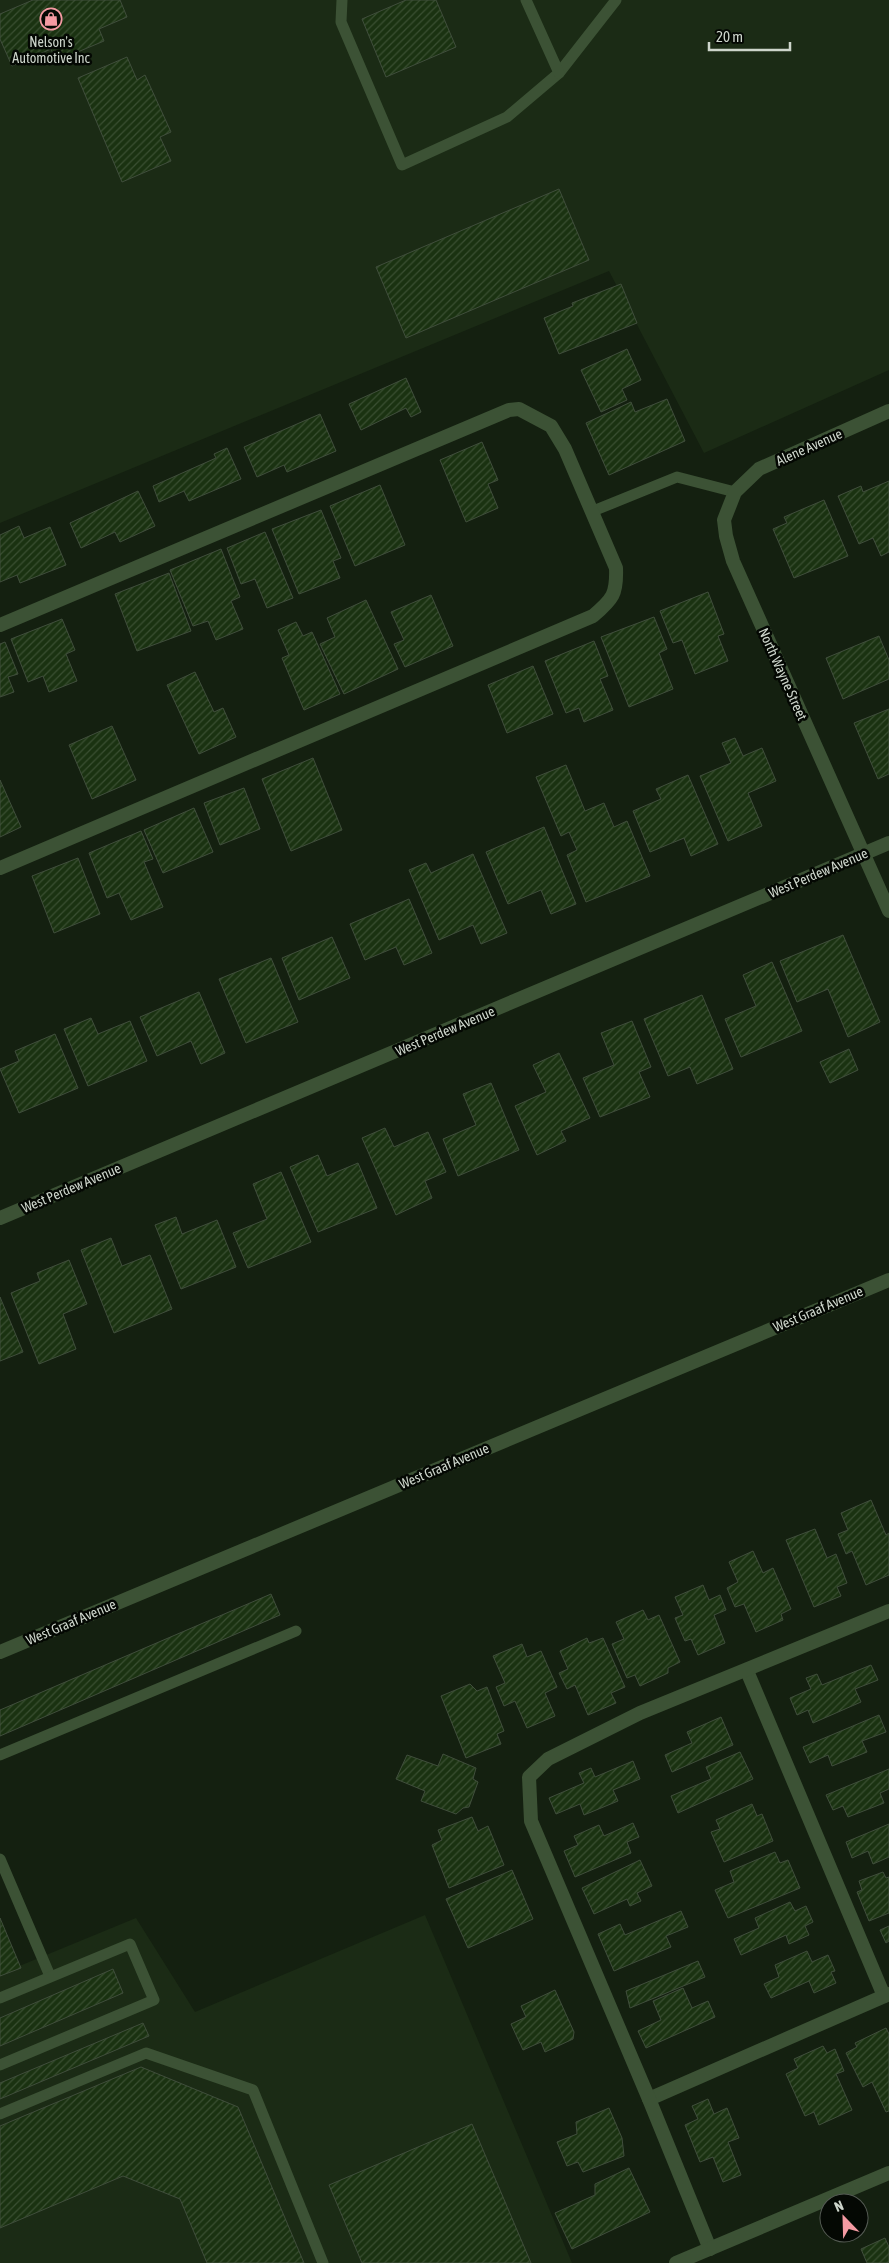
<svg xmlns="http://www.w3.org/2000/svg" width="889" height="2263" viewBox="0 0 889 2263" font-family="'Asap Condensed',sans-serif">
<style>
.built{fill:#1b2b15}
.building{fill:url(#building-hatch);stroke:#404e3c}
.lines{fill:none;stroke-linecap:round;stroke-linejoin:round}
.service{stroke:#3c5235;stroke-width:11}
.minor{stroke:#3c5235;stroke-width:14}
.labels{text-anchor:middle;stroke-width:5;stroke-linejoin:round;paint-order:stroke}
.poi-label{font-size:14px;fill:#cdd5cb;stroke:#040803}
.street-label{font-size:14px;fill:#cdd5cb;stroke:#040803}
</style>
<defs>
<pattern id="building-hatch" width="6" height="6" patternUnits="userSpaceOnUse" patternTransform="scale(1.25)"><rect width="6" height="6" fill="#1a3211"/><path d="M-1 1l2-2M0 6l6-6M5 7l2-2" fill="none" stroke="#3a4f32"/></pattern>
</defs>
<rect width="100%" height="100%" fill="#142010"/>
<g class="built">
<polygon points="0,0 889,0 889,370 704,453 609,271 0,523"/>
<polygon points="425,1915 572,2263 0,2263 0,1974 136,1918 195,2012"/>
</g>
<g class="building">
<polygon points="33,0 120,0 127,17 99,29 104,41 56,61 51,49 12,66 0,39 0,14"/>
<polygon points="406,0 436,0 456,47 386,77 362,19"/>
<polygon points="127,57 137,80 145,75 171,132 160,137 171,161 122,182 78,78"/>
<polygon points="559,189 589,260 406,338 376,267"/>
<polygon points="621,284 637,323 559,354 544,318 573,306 572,303"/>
<polygon points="627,349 641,380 622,389 627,400 601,412 581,370"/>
<polygon points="406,378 421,412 411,417 406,408 361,430 349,404"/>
<polygon points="667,399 685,441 609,475 586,423 631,402 635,412"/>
<polygon points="320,414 336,451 287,472 284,465 257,477 244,447"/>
<polygon points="482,442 498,480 488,484 498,508 466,522 440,460"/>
<polygon points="227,448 241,479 189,501 184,491 159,502 153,486 216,458 214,454"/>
<polygon points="889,481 889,552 881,556 873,538 859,544 838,496 861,486 863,492"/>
<polygon points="380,485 405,545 355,566 330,506"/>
<polygon points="138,491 155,526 120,542 115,532 81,548 70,523"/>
<polygon points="824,500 848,556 794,578 773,529 787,523 784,517"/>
<polygon points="321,510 341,558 333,561 340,578 299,594 272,529"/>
<polygon points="19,526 24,538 50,527 66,565 20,583 17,575 0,582 0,535"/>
<polygon points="265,532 293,598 267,608 255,579 241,584 227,548"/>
<polygon points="221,549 240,597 231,601 243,629 216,640 208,621 193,626 170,570"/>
<polygon points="169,573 191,631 137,651 115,594"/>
<polygon points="708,592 724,634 718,636 728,661 695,674 682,640 673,643 660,611"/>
<polygon points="431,595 453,646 405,667 394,644 404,640 391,612"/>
<polygon points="366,600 398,669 344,694 320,644 335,637 327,618"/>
<polygon points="654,617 667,649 659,653 673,689 629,707 601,637"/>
<polygon points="62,619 75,650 66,654 77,681 49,692 43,676 28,682 11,639"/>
<polygon points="296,622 303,636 312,632 340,694 304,710 282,658 289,655 278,630"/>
<polygon points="879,636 889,660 889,679 843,699 826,658"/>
<polygon points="594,641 608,676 600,679 613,710 584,722 579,708 566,713 545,661"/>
<polygon points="5,642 18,674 8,677 14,692 0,697 0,644"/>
<polygon points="533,666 553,714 507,733 488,685"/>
<polygon points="195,672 214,712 223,708 236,737 199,754 167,685"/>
<polygon points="889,709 889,774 878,779 854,723"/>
<polygon points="112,726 136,780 92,799 69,745"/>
<polygon points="735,738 743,756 762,748 776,781 748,793 762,826 728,841 700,776 731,763 722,743"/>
<polygon points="313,758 342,830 291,851 262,779"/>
<polygon points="566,765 585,811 604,803 614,827 627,821 650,876 586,902 567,855 577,850 569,832 561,836 536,777"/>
<polygon points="688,775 718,844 691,856 684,838 650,852 633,811 661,799 656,789"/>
<polygon points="0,780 21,827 0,837"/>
<polygon points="244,788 260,829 220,845 204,803"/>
<polygon points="194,808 213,852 163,873 144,830"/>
<polygon points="544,827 576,904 551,914 541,890 508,904 486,852"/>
<polygon points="141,831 153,859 144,862 163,907 131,920 119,893 107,898 89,853"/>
<polygon points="473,854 507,933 481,944 473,925 439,940 409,870 426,863 431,873"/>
<polygon points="78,858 100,914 54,933 32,876"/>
<polygon points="409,899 432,953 404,965 396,947 365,960 350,924"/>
<polygon points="843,935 880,1022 848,1037 828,989 797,1002 780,961"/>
<polygon points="332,937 350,978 299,1000 282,958"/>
<polygon points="271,958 298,1022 246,1043 219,979"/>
<polygon points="772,962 802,1031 741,1057 725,1019 756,1006 743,975"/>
<polygon points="199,992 225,1053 201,1064 191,1041 157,1056 140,1017"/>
<polygon points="702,995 733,1069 697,1084 690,1067 668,1076 644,1019"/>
<polygon points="91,1018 98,1034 130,1021 147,1061 88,1086 64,1029"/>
<polygon points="632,1021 651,1067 639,1072 650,1097 600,1117 583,1078 614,1065 601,1033"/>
<polygon points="55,1034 78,1088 19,1113 0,1069 19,1061 15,1051"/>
<polygon points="849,1049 858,1070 830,1083 820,1062"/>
<polygon points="559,1053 590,1118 561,1131 566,1141 537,1155 515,1106 546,1092 533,1065"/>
<polygon points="491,1083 519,1150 458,1176 443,1139 476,1125 463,1094"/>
<polygon points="385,1128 394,1147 428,1132 446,1172 425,1181 432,1198 396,1215 362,1138"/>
<polygon points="318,1155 327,1176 358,1163 377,1208 318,1232 290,1167"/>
<polygon points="281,1172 311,1242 248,1268 233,1233 267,1219 253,1184"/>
<polygon points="176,1217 182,1234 217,1220 236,1267 181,1289 155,1225"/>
<polygon points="111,1238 122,1266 150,1255 172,1309 114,1333 81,1250"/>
<polygon points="69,1260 87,1304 63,1314 76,1349 39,1364 11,1293 40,1281 37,1273"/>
<polygon points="0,1297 23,1352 0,1361"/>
<polygon points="871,1500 886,1535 889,1533 889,1575 866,1585 852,1551 846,1554 838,1534 848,1530 841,1513"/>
<polygon points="815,1529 827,1558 836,1554 847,1583 837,1587 841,1596 814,1607 786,1540"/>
<polygon points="753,1551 763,1573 773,1568 791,1609 781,1614 783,1620 756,1632 744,1604 735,1607 727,1588 738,1582 729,1562"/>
<polygon points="703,1585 709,1600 720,1595 726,1610 714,1615 725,1643 698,1655 691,1639 685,1641 675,1618 683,1615 675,1597"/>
<polygon points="271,1594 280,1615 0,1736 0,1710"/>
<polygon points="643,1610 648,1620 659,1615 680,1662 668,1668 668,1673 640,1686 635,1675 627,1678 612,1644 624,1639 616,1622"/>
<polygon points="587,1638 589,1643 603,1638 625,1687 611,1693 616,1703 588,1715 575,1685 567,1689 559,1673 568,1669 560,1651"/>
<polygon points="522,1644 527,1657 541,1651 557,1687 545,1693 555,1716 527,1728 515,1701 504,1706 496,1687 505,1683 493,1656"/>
<polygon points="871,1665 878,1680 855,1689 861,1702 813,1723 808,1710 797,1715 790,1698 811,1689 806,1678 817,1674 822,1685"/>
<polygon points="470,1684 477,1691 487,1687 504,1731 497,1734 501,1744 466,1758 441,1696"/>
<polygon points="879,1715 886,1732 862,1741 867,1752 832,1766 828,1755 810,1763 803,1747"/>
<polygon points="721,1717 733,1745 672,1772 665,1755 692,1743 687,1732"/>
<polygon points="740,1752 753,1779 678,1813 671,1796 711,1779 706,1767"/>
<polygon points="443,1754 476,1768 473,1779 478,1782 469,1807 463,1808 456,1814 421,1801 425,1791 396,1779 407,1755 438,1766"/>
<polygon points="633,1761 640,1779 613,1790 618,1801 584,1815 580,1804 556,1814 549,1798 584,1783 579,1773 591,1768 595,1777"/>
<polygon points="889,1769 889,1789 880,1793 884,1803 848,1817 843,1806 833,1810 826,1795"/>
<polygon points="752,1804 757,1816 762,1814 773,1841 724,1862 711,1832 720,1829 716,1820"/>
<polygon points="472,1817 478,1831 488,1826 504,1865 449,1888 432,1845 442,1840 438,1830"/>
<polygon points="633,1823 639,1837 627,1842 631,1853 575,1877 564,1851 578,1845 574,1836 599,1825 604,1836"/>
<polygon points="889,1824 889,1857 873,1864 868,1851 852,1858 846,1842"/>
<polygon points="775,1852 780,1863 788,1860 800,1888 728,1918 715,1890 734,1882 730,1871"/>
<polygon points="640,1860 652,1886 637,1893 641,1901 630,1906 627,1899 594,1914 582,1888"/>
<polygon points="512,1870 533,1919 468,1948 446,1899"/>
<polygon points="883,1872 886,1878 889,1877 889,1913 869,1921 857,1892 862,1890 859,1881"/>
<polygon points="790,1902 795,1911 806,1906 813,1922 805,1926 809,1935 789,1944 786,1935 741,1955 734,1939 759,1928 755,1918"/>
<polygon points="681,1911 688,1927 666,1936 671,1947 614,1971 598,1934 620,1924 625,1935"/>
<polygon points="0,1918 21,1968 0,1976"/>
<polygon points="889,1926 889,1941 886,1943 880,1930"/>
<polygon points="807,1951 812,1962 828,1955 835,1971 831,1972 836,1983 814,1993 809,1981 771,1998 764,1984 779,1977 775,1965"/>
<polygon points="698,1961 705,1977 630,2008 626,1991"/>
<polygon points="113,1969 123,1993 0,2046 0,2018"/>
<polygon points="683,1988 692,2008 708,2001 715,2017 646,2048 638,2031 661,2020 653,2001"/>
<polygon points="555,1990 574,2032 573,2039 545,2052 541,2042 523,2050 511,2024 526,2017 521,2006"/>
<polygon points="143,2023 149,2036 0,2099 0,2083"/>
<polygon points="886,2028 889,2034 889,2111 886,2112 872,2082 863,2087 846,2053 857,2047 855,2043"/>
<polygon points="823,2046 827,2053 835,2049 844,2071 836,2074 852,2110 819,2125 814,2112 805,2116 786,2074 798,2068 794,2059"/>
<polygon points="141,2067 238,2107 304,2263 207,2263 180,2199 123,2176 0,2228 0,2126"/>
<polygon points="708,2099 714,2114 727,2108 739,2138 728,2142 741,2175 723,2182 713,2157 700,2162 685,2125 698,2119 692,2106"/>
<polygon points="609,2108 622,2138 624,2156 583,2172 578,2162 567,2166 557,2142 577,2134 576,2122"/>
<polygon points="472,2124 531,2263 362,2263 329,2185"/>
<polygon points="629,2168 650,2212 572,2249 555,2213 595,2195 595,2184"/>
<polygon points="885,2238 889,2247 889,2263 867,2263 861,2249"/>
</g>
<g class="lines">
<g class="service">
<polyline points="342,0 341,22 402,165 507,117 559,73 616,0"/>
<polyline points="526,0 559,73"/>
<polyline points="593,511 677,477 735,492"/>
<polyline points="0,1755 296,1631"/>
<polyline points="0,1859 50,1976"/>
<polyline points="0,1998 130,1944 154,2000 0,2065"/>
<polyline points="0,2114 146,2053 253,2090 323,2263"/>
</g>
<g class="minor">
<polyline points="889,411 759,469 735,492 724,520 726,536 733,561 889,911"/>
<path d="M0 625 509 410 519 409 551 426 565 449 616 568C617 594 613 599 593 616L0 868"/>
<polyline points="0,1218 889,843"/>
<polyline points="0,1652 889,1280"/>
<polyline points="747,1671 884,1996"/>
<polyline points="649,2099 889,1994"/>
<polyline points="710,2249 649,2099 531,1821 529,1777 548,1759 640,1713 889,1611"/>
<polyline points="676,2263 889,2173"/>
</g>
</g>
<defs>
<g id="shop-ring" transform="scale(1.125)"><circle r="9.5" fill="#040803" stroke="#f49aa2" stroke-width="1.5"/><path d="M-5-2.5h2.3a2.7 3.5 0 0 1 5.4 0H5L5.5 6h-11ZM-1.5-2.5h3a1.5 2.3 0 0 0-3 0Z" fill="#f49aa2"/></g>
</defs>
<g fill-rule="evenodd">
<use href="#shop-ring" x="51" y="19"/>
</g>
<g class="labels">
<g class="poi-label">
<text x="51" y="47">Nelson's<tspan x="51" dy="16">Automotive Inc</tspan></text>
</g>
<g class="street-label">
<text transform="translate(809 447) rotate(-24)" y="5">Alene Avenue</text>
<text transform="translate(783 674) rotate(66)" y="5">North Wayne Street</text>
<text transform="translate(818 873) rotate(-23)" y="5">West Perdew Avenue</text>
<text transform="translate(445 1031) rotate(-23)" y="5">West Perdew Avenue</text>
<text transform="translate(71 1188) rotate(-23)" y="5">West Perdew Avenue</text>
<text transform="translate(818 1309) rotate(-23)" y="5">West Graaf Avenue</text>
<text transform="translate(444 1466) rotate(-23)" y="5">West Graaf Avenue</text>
<text transform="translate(71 1622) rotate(-23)" y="5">West Graaf Avenue</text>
</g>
</g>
<g transform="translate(844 2218) rotate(337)"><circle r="24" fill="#040803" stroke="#545a53"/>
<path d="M0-4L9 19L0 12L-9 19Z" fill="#f49aa2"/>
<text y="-8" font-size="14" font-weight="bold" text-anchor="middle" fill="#cdd5cb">N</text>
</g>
<path d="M709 42v8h81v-8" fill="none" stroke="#cdd5cb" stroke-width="2.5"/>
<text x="716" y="42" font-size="15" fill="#cdd5cb" stroke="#040803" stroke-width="4" paint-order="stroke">20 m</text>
</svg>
